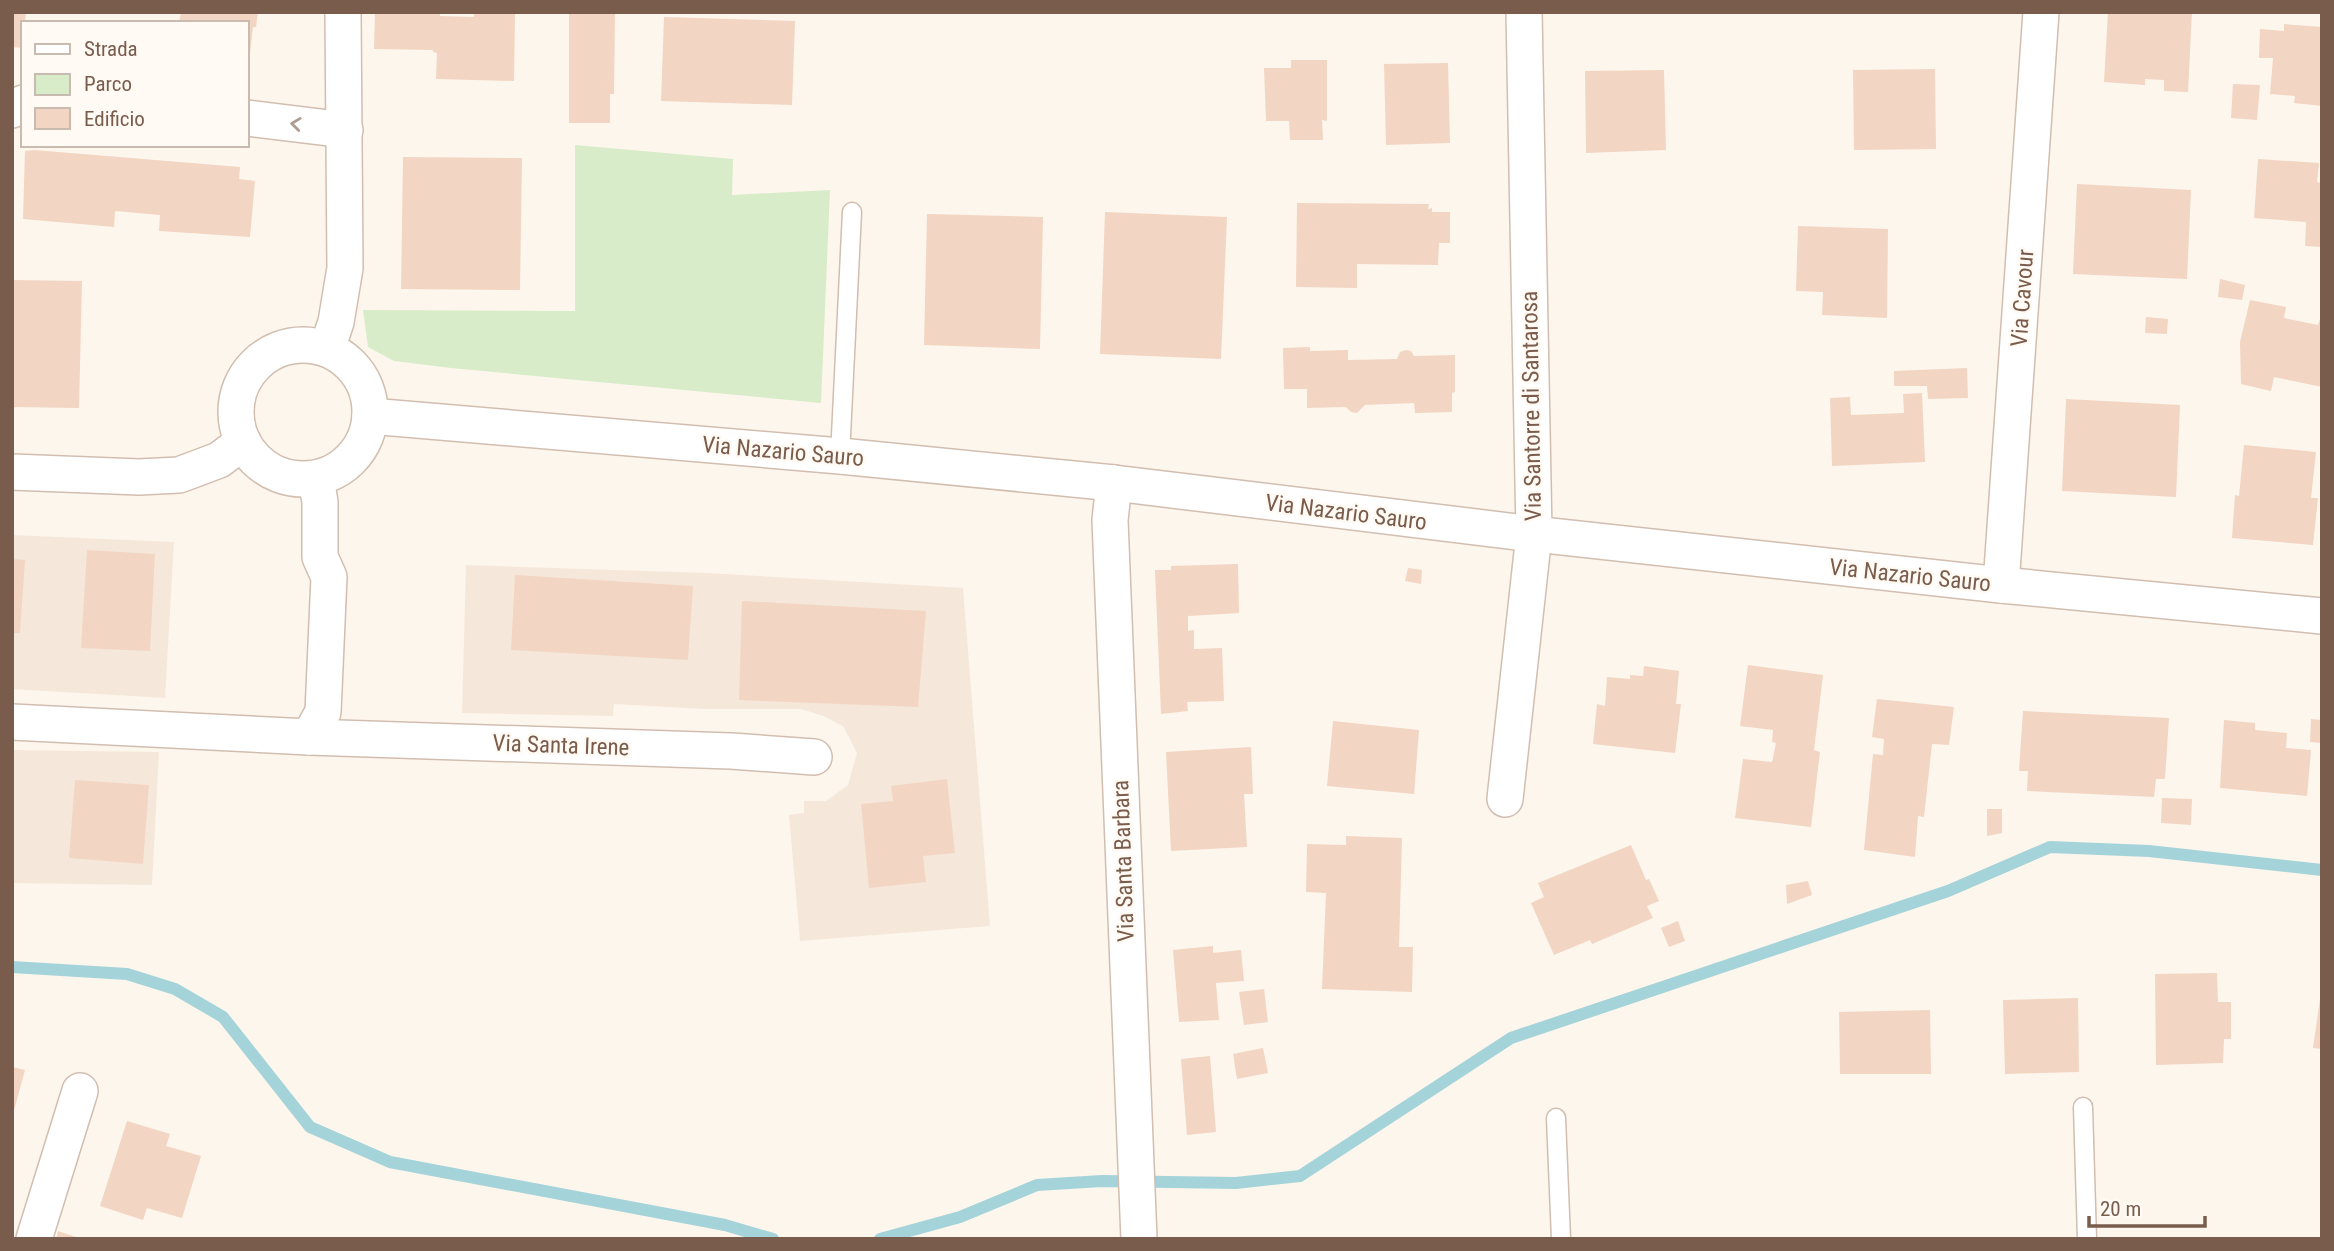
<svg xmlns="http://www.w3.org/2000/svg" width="2334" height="1251" viewBox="0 0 2334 1251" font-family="'Roboto Condensed',sans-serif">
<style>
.residential{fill:#f5e8da}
.green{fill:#d8ecc9}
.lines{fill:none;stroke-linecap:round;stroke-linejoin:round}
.stream{stroke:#a5d3da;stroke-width:12}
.building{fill:#f3d5c3}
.service-casing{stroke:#d1beb0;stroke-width:21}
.minor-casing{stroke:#d1beb0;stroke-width:38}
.service{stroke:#fff;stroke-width:18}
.minor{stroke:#fff;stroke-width:35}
.oneway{stroke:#af9d94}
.labels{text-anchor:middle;stroke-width:5;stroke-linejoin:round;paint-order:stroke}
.street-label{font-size:23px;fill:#7a5c4d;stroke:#fffaf3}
</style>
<rect width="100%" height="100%" fill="#fdf6ec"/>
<g class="residential">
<polygon points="12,535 174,542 165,698 12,689"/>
<polygon points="466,565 707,573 963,588 990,926 800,941 789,815 804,813 804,801 826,801 848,785 857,753 843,726 823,716 801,709 704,709 614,704 613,716 462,713"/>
<polygon points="12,750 159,752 152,885 12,883"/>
</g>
<polygon class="green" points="575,145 733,159 732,195 830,190 821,403 451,368 394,361 368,347 363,310 575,311"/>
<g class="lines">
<g class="stream">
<polyline points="12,967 127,974 175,989 223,1017 310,1127 390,1162 725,1225 773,1239"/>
<polyline points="880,1239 960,1217 1037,1185 1102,1181 1236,1183 1300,1176 1511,1038 1948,891 2050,847 2149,851 2322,870"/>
</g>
</g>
<g class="building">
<polygon points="12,12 26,12 25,23 23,23 23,48 12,47"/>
<polygon points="181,12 258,12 256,27 253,27 250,53 247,52 247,23 179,23"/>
<polygon points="375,12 440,12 440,16 474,17 474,12 515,12 514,81 436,79 437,53 433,52 433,50 374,49"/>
<polygon points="569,12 615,12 614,94 610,94 610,123 569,123"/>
<polygon points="2108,12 2192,12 2188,92 2164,91 2164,80 2145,79 2145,85 2104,82"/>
<polygon points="664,17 795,21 792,105 661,101"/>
<polygon points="2284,24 2322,27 2322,106 2294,103 2295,96 2270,94 2273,58 2259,58 2260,29 2284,31"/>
<polygon points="1291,60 1327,60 1327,121 1322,120 1323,140 1290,140 1289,121 1266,121 1264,68 1291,68"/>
<polygon points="1448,63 1450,143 1386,145 1384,64"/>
<polygon points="1935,69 1936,149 1854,150 1853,70"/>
<polygon points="1664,70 1666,150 1586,153 1585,71"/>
<polygon points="2233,84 2260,85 2257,120 2231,118"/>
<polygon points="34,150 240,167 239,179 255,181 250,237 159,231 160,215 115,211 114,227 23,219 25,151"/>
<polygon points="403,157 522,158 520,290 401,289"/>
<polygon points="2258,159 2319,163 2317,182 2322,183 2322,247 2305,246 2306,222 2254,218"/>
<polygon points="2077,184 2191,190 2187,279 2073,274"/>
<polygon points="1297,203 1429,204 1428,209 1432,208 1432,212 1450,212 1450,243 1439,243 1438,265 1357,264 1357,288 1296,287"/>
<polygon points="1105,212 1227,217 1221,359 1100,354"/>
<polygon points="927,214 1043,217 1040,349 924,345"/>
<polygon points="1798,226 1888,229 1887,318 1822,315 1823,292 1796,291"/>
<polygon points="2220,279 2245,285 2242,300 2218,297"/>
<polygon points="12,280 82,281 79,408 12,407"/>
<polygon points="2250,300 2286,307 2284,318 2318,325 2322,313 2322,387 2274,377 2271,391 2241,384 2240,342"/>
<polygon points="2146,317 2168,319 2167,334 2145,333"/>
<polygon points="1310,347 1310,351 1348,350 1348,360 1397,359 1400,352 1406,350 1411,351 1414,356 1455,355 1455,392 1452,393 1452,412 1415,413 1414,403 1365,405 1357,413 1351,412 1346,407 1307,408 1307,389 1284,389 1283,348"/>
<polygon points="1967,368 1968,398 1928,399 1927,386 1894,386 1894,371"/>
<polygon points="1922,393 1925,462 1832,466 1830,398 1850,397 1851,415 1904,413 1903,394"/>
<polygon points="2066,399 2180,405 2176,497 2062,491"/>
<polygon points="2244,445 2316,452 2311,498 2318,498 2313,545 2232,538 2235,495 2239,496"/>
<polygon points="87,550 155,554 150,651 81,648"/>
<polygon points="12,559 25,560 20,633 12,633"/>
<polygon points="1238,564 1239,613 1188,616 1188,631 1194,630 1194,649 1222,648 1224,701 1187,702 1188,711 1161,714 1155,570 1171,570 1171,566"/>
<polygon points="1408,568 1422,570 1421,584 1405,581"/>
<polygon points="515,575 693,586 688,660 511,650"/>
<polygon points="742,601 926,611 918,707 739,700"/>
<polygon points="1748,665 1823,675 1814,750 1820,752 1811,827 1735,818 1743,759 1772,762 1776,743 1772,742 1773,730 1740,726"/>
<polygon points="1644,666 1679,671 1676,704 1681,704 1675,753 1593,744 1597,704 1605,706 1607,677 1630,679 1630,675 1643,676"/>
<polygon points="1877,699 1954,707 1949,745 1932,744 1924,817 1918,816 1915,857 1864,850 1873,754 1883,755 1884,739 1872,737"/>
<polygon points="2023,711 2169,718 2165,779 2156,779 2154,797 2027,791 2028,771 2019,771"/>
<polygon points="2311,719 2322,720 2322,743 2310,742"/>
<polygon points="2224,720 2255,723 2255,730 2287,733 2286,748 2311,750 2307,796 2220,788"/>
<polygon points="1333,721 1419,730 1414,794 1327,786"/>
<polygon points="1251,747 1253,794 1244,794 1247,847 1171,851 1166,752"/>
<polygon points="947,779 955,853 923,856 926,882 869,888 861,804 893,801 891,786"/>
<polygon points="75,780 149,785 143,864 69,858"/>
<polygon points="2162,798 2192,799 2191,825 2161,823"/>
<polygon points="1987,809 2002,809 2002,833 1987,836"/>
<polygon points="1346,836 1402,838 1399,947 1413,947 1412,992 1322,989 1326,893 1306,892 1307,844 1346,845"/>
<polygon points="1631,845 1646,880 1649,879 1659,901 1647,906 1653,918 1592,944 1590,940 1554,955 1531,903 1544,897 1538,883"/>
<polygon points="1808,881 1812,895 1787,904 1786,885"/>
<polygon points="1678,921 1685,941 1669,947 1661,928"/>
<polygon points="1213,946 1213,953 1241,950 1244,981 1216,983 1219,1020 1179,1022 1173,950"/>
<polygon points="2217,973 2218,1002 2231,1002 2231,1039 2224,1039 2223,1063 2156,1065 2155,974"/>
<polygon points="1264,989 1268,1022 1244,1025 1239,992"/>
<polygon points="2078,998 2079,1072 2005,1074 2003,1000"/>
<polygon points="2320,999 2322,1000 2322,1049 2313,1048"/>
<polygon points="1930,1010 1931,1074 1840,1074 1839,1012"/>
<polygon points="1263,1048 1268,1073 1237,1079 1233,1054"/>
<polygon points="1210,1056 1216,1132 1187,1135 1181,1059"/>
<polygon points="12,1067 25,1070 13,1114 12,1113"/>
<polygon points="127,1121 170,1134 166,1146 201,1156 182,1218 147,1208 143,1220 100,1206"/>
<polygon points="58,1231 79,1238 79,1239 56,1239"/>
</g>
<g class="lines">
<g class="service-casing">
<g id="service">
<polyline points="840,456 852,212"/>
<polyline points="2083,1107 2087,1239"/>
<polyline points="1556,1118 1561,1239"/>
</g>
</g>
<g class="minor-casing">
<g id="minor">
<polyline points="12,110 23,103"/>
<polyline points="247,118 345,130"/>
<circle cx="303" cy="412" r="67"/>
<polyline points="327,349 336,322 345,268 343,12"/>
<polyline points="370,416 840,456 1114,483 1534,534 2001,585 2322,616"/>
<polyline points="12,472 139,477 179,475 219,460 243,442"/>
<polyline points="1114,483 1110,520 1139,1239"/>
<polyline points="2001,585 2041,12"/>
<polyline points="12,722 309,737 731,751 814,757"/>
<polyline points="309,737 323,712 329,577 320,557 320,502 316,479"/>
<polyline points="1505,799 1534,534 1524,12"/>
<polyline points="34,1239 80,1091"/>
</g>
</g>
<use href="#service" class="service"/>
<use href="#minor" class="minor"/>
</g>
<defs><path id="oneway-chevron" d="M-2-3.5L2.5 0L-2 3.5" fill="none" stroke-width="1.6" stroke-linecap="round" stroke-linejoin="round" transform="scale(1.75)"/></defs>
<use class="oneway" href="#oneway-chevron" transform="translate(296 124) rotate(-173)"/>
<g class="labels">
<g class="street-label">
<text transform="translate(2022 298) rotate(-86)" y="8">Via Cavour</text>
<text transform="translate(1531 406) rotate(-91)" y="8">Via Santorre di Santarosa</text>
<text transform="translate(783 451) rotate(5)" y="8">Via Nazario Sauro</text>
<text transform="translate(1346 512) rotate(7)" y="8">Via Nazario Sauro</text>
<text transform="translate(1910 575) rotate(6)" y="8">Via Nazario Sauro</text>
<text transform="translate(561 745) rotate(2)" y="8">Via Santa Irene</text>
<text transform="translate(1123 861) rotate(-92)" y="8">Via Santa Barbara</text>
</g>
</g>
<rect width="2334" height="1251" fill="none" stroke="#7a5c4d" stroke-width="28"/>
<rect x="21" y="21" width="228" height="126" fill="#fffaf3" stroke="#cabbb1" stroke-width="2"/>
<rect x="35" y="44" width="35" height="10" fill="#ffffff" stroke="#cabbb1" stroke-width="2"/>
<text x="84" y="56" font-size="21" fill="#7a5c4d">Strada</text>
<rect x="35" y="74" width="35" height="21" fill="#d8ecc9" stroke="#cabbb1" stroke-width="2"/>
<text x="84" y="91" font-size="21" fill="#7a5c4d">Parco</text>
<rect x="35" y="108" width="35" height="21" fill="#f3d5c3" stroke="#cabbb1" stroke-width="2"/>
<text x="84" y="126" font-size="21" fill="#7a5c4d">Edificio</text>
<path d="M2089 1216v10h116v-10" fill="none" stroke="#7a5c4d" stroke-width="3.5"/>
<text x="2100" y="1216" font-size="21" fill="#7a5c4d" stroke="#fffaf3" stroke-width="5" paint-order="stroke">20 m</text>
</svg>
